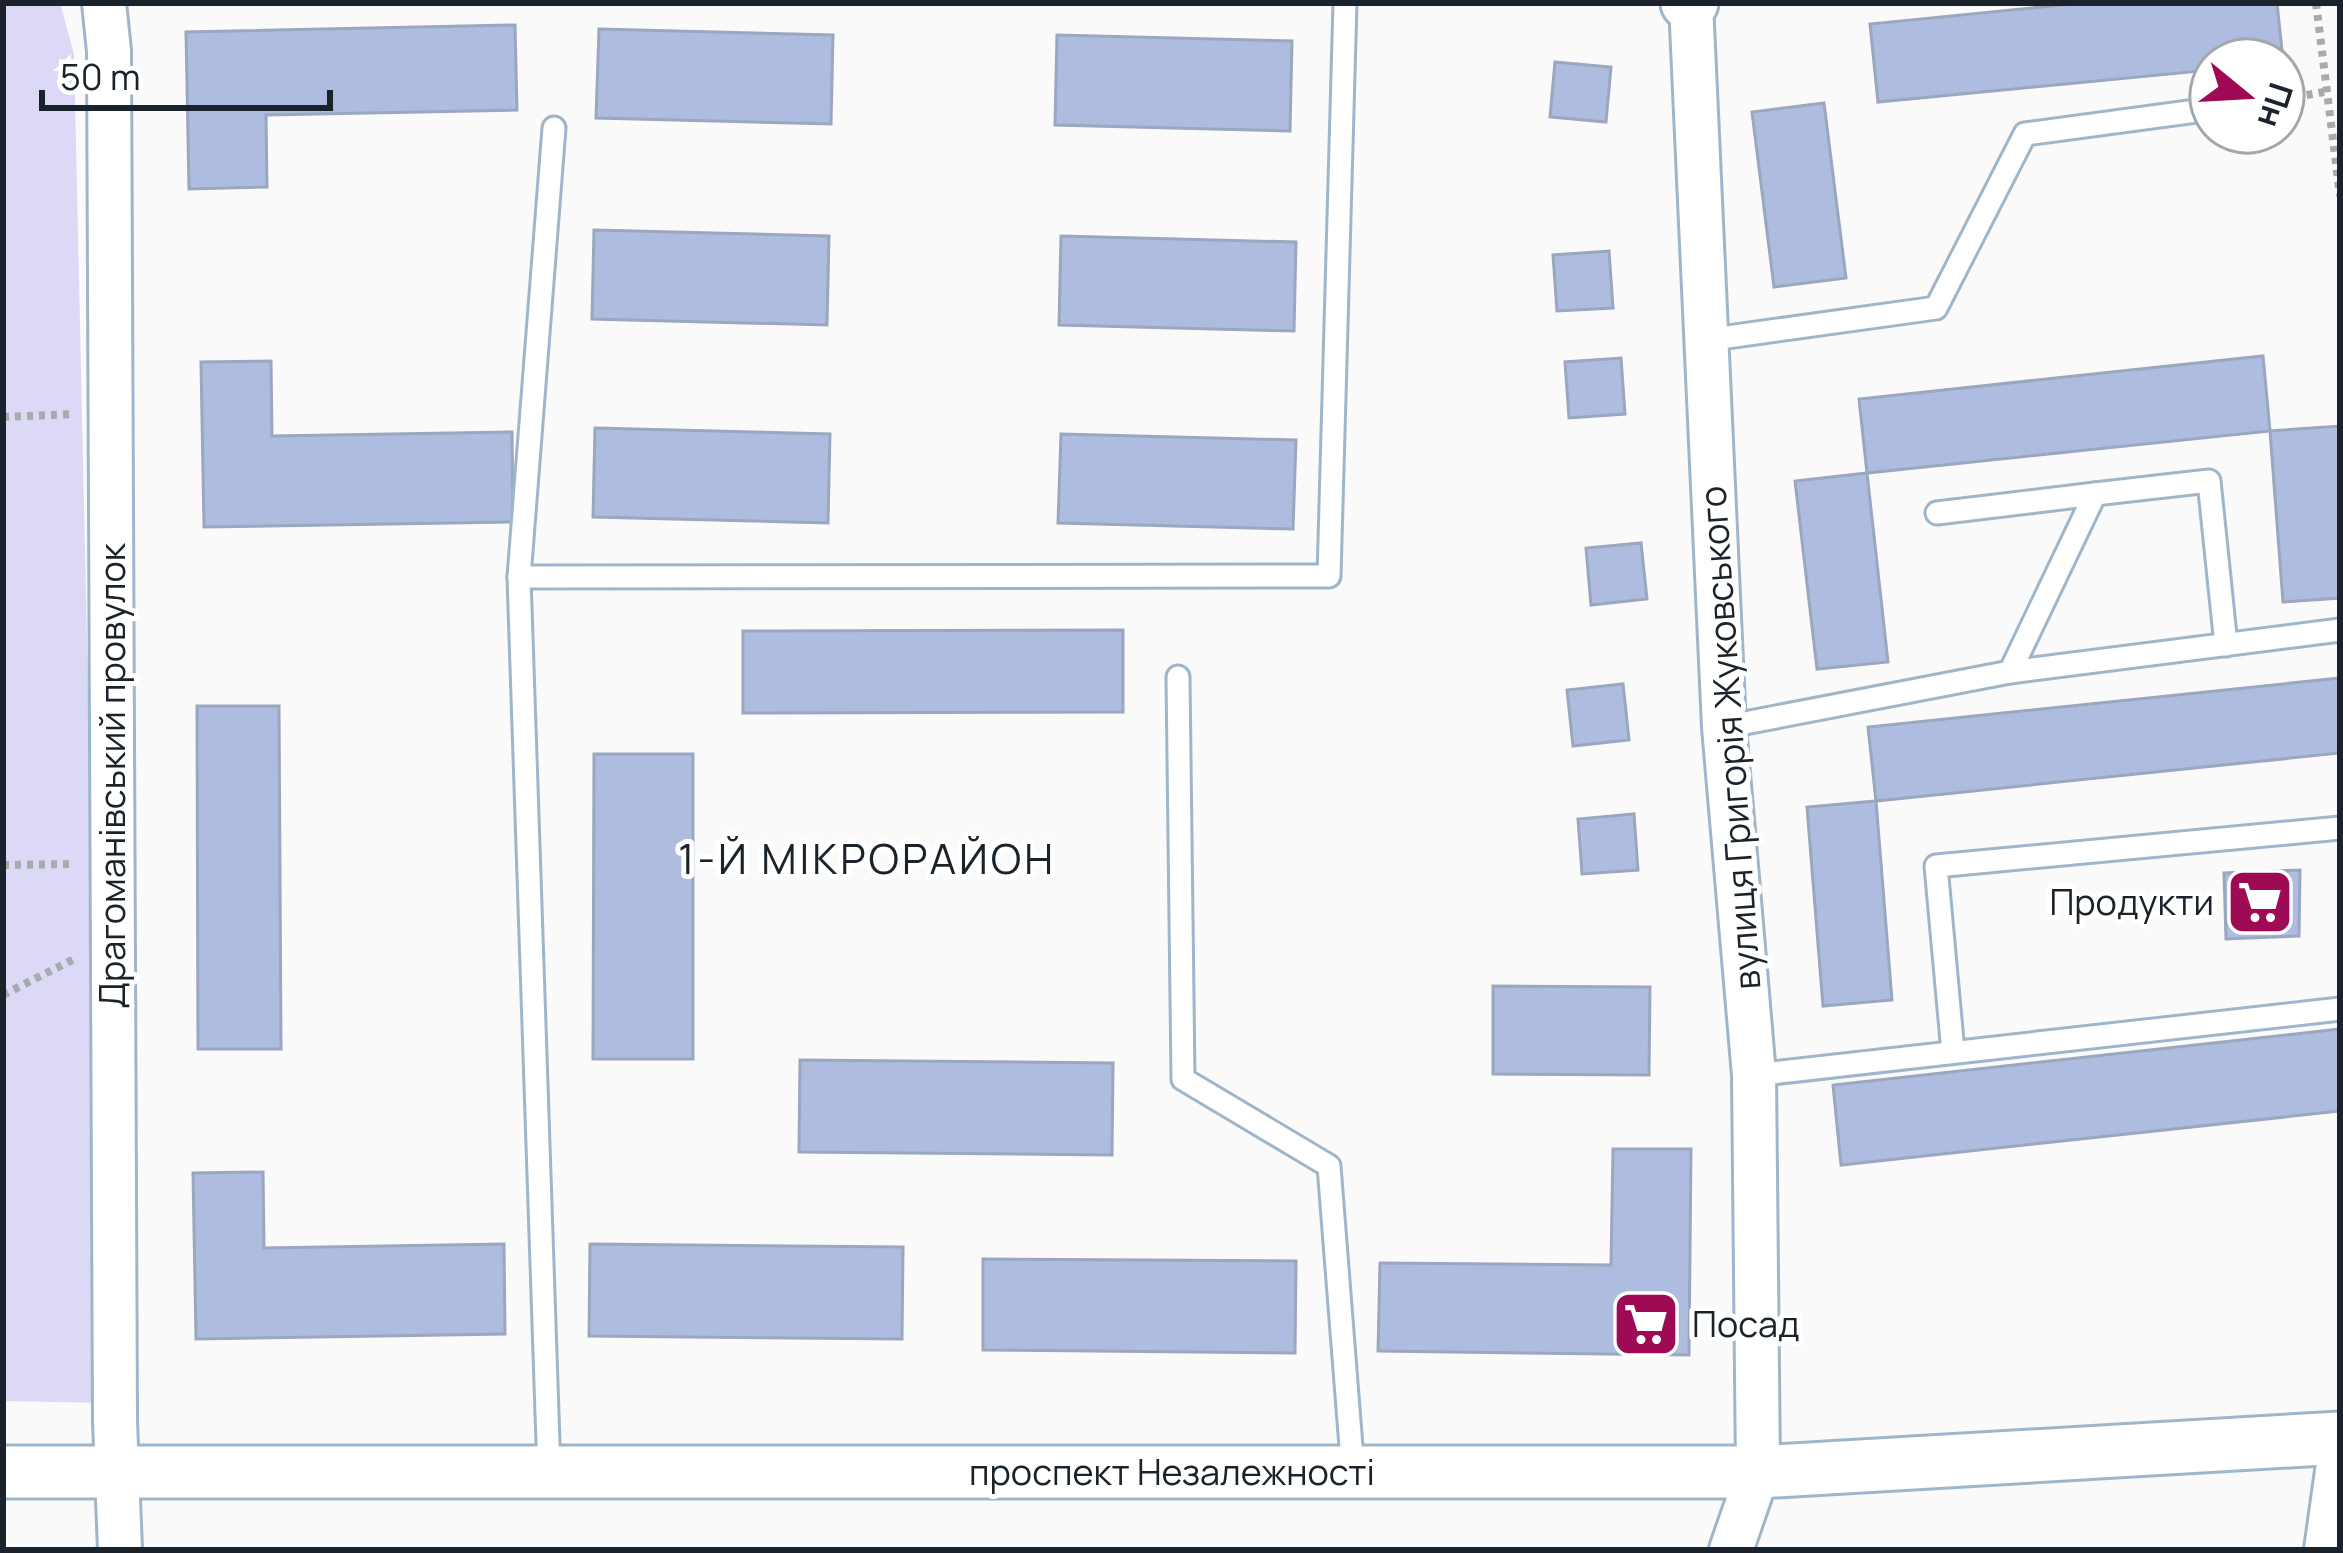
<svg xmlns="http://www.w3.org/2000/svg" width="2343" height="1553" viewBox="0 0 2343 1553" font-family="Manrope,sans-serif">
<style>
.green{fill:#dcd9f6}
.building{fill:#aebcdf;stroke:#9ba6bf;stroke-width:3}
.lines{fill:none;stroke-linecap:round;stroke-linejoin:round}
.service-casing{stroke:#9fb6ca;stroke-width:27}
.minor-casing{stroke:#9fb6ca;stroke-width:48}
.tertiary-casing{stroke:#9fb6ca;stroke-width:57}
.path{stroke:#a8abae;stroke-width:8;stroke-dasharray:6 6;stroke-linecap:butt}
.service{stroke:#fff;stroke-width:21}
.minor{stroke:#fff;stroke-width:42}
.tertiary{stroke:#fff;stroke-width:51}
.labels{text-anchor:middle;stroke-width:10;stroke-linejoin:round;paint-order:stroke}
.street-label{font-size:36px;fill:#1a232b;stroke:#fff}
.poi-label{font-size:36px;fill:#1a232b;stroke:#fff;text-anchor:end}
.quarter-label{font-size:42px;letter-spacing:3px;fill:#1a232b;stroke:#fff}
</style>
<rect width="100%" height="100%" fill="#fafafa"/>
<polygon class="green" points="3,3 60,3 74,54 104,1403 3,1401"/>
<g class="building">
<polygon points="2081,3 2277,3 2283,60 2211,60 2211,70 1878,102 1870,24"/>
<polygon points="515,25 517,110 266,115 267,187 189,189 186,32"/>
<polygon points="599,29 833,35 831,124 596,118"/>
<polygon points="1057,35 1292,41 1290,131 1055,125"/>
<polygon points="1555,62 1611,67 1606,122 1550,117"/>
<polygon points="1824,103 1846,278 1774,287 1752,112"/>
<polygon points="594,230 829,236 827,325 592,319"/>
<polygon points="1061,236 1296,242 1294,331 1059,325"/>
<polygon points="1609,251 1613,308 1557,311 1553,255"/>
<polygon points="2263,356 2270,431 1867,473 1859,399"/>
<polygon points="1621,358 1625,414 1569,418 1565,362"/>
<polygon points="271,361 272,436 512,432 513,522 204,527 201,362"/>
<polygon points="2340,426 2340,598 2283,602 2270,431"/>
<polygon points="595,428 830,434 828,523 593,517"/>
<polygon points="1061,434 1296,440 1293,529 1058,523"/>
<polygon points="1867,473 1888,662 1817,669 1795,481"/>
<polygon points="1641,543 1647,599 1591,605 1586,548"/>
<polygon points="1123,630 1123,712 743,713 743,631"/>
<polygon points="2340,678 2340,753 1876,801 1868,727"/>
<polygon points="1623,684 1629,740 1573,746 1567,690"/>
<polygon points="197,706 279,706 281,1049 198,1049"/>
<polygon points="594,754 693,754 693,1059 593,1059"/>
<polygon points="1876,801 1892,1000 1823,1006 1807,807"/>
<polygon points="1634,814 1638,870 1582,874 1578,819"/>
<polygon points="2300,870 2299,936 2226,939 2224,873"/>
<polygon points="1493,986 1650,987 1649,1075 1493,1074"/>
<polygon points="2340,1029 2340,1111 1841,1165 1833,1085"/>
<polygon points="800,1060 1113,1063 1112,1155 799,1152"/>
<polygon points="1613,1149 1691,1149 1689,1355 1378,1351 1380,1263 1611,1265"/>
<polygon points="263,1172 264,1248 504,1244 505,1334 196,1339 193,1173"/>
<polygon points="590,1244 903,1247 902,1339 589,1336"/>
<polygon points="983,1259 1296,1261 1295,1353 983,1350"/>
</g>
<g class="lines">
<g class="service-casing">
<g id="service">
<polyline points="1706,340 1936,308 2025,134 2211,109"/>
<polyline points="2095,494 2209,481 2226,645"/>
<polyline points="519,577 554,128"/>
<polyline points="2010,672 2340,630"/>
<polyline points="1178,677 1183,1079 1329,1166 1353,1472"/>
<polyline points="1724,727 2010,672 2095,494 1937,513"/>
<polyline points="1953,1052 1936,866 2340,828"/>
<polyline points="1754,1075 2340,1009"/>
<polyline points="549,1473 519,577 1329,576 1345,3"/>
</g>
</g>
<g class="minor-casing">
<g id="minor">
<polyline points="104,3 109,51 115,1421 120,1550"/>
<polyline points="1691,3 1724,727 1754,1075 1758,1472 1731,1550"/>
<polyline points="2326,1550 2340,1450"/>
</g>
</g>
<g class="tertiary-casing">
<g id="tertiary">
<polyline points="1687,3 1692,3"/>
<polyline points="3,1472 1758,1472 2340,1438"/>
</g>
</g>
<g class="path">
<polyline points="2316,3 2340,196"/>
<polyline points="2283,99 2324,92"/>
<polyline points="3,417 73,414"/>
<polyline points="3,865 75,864"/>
<polyline points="3,995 76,958"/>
</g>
<use href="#service" class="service"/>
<use href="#minor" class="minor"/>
<use href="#tertiary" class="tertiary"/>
</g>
<defs>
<g id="supermarket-square" transform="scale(3.45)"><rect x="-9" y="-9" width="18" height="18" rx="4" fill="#9e0a54" stroke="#fff"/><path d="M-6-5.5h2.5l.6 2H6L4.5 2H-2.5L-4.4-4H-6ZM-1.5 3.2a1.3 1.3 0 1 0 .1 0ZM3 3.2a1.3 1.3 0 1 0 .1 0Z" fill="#fff"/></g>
</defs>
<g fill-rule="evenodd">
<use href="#supermarket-square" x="2260" y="902"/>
<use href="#supermarket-square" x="1646" y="1324"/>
</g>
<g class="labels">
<g class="street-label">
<text transform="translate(1730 738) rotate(-94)" y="13">вулиця Григорія Жуковського</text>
<text transform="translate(112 776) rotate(-90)" y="13">Драгоманівський провулок</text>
<text x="1172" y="1485">проспект Незалежності</text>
</g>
<g class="poi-label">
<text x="2214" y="915">Продукти</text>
<text x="1692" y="1337" text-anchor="start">Посад</text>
</g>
<g class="quarter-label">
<text x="867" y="874">1-Й МІКРОРАЙОН</text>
</g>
</g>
<rect width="2343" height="1553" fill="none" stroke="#1a232b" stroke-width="12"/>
<g transform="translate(2247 96) rotate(108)"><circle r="57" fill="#ffffff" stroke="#a3a7aa" stroke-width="3"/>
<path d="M0-9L21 45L0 30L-21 45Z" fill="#9e0a54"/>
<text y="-18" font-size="33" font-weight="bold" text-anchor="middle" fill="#1a232b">Пн</text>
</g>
<path d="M42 90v18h288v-18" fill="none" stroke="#1a232b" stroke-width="6"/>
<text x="60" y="90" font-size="36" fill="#1a232b" stroke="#ffffff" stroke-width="9" paint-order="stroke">50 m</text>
</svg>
